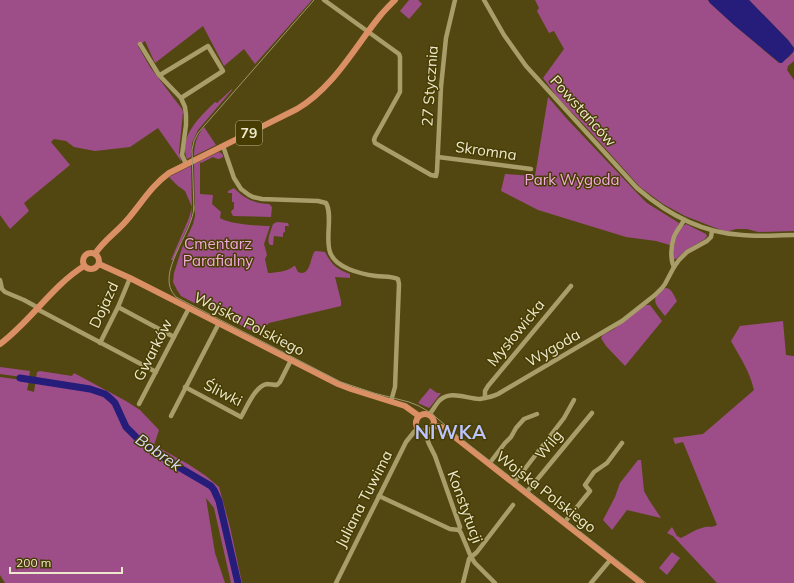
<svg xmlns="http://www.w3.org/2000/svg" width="794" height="583" viewBox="0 0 794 583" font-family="Mulish,sans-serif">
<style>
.green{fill:#9d4e89}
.water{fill:#251d79}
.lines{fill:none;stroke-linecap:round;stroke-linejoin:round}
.river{stroke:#251d79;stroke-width:7}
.minor{stroke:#a99d69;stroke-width:4.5}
.major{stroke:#db8f65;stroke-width:6}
.tram{stroke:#9e966d;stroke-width:1}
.labels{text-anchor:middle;stroke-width:3;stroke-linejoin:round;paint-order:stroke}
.shield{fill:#473d03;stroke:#bbb590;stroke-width:1}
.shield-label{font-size:14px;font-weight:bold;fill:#ede8cd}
.street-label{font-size:15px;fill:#ede8cd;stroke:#473d03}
.park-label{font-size:15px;fill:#f2aadd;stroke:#473d03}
.water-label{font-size:16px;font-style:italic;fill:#d7dbf5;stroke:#473d03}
.district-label{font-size:19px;font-weight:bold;letter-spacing:1px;fill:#bdc5fe;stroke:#473d03}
</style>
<rect width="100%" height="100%" fill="#524711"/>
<g class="green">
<polygon points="0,0 312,0 255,64 244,49 224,66 203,26 155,63 145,41 138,46 150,67 182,109 183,112 179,152 181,160 181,161 158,128 130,147 95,151 74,147 66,141 54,139 51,142 70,165 24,203 29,211 10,229 0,215"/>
<polygon points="409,0 418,0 422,4 409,19 400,11"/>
<polygon points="535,0 708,0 710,3 734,25 779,63 789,57 794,51 794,61 788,66 787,70 794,80 794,231 758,232 747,229 736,229 726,232 685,216 663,204 640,187 585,126 557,97 543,78 564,49 554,31 549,33 537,11 539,8"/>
<polygon points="749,0 794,0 794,48 788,40"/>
<path d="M232 89V90L198 130 192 143 191 157 187 159C178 136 201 116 215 102L217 103Z"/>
<polygon points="548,97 567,119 637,193 647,203 679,223 670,245 656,241 626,237 538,210 501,191 505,174 535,176"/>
<path d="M204 127 216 145 194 156C194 144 197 135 204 127Z"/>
<path d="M219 152 221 153 223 155V157C219 160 217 159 213 157L201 163 200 162V194L213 195 212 204 221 212 220 218C229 224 258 226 270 226L264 244 267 255 265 259 268 273C275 273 289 271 294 266H295L298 272C310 277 310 260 314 252L316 251 325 252C332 265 336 269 350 274V278L335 277 341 301V306L269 323 258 334 212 310 206 300 203 302 200 301 198 305 181 296 177 290 173 282 174 273 182 248 193 224 195 216 194 164Z"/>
<polygon points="191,166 192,207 191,219 173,260 171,260 189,218 192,207 185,191 178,186 169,177"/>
<path d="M234 188C245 199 253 203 269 204L272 207 271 217 233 216 231 212 232 210 234 209V202H232V193H228V191Z"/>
<path d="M277 222 288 223 289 226H285V232L283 233V237L274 236 273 245H270C266 240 271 231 273 224Z"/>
<path d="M686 224 706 234 707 236 705 239 686 250 676 259H674L673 258C674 246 675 230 686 224Z"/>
<path d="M665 288C672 288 674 296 677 301L665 316C655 303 649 300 665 288Z"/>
<polygon points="646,305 650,305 662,321 625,366 606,346 601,338 603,335 614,329 643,306"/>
<path d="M783 321 786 355 794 356V583H717L673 536 667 533 672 527 677 536 681 538C689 534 696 529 705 527 711 526 710 528 717 525L683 442 675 444 673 438 703 434 754 390C750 372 740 357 731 341L740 326Z"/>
<polygon points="0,367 30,371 29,378 0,374"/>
<polygon points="40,371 72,376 74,373 126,401 140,410 159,430 154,445 188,464 206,476 219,487 230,527 242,583 231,583 214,508 206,498 215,553 225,583 5,583 0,575 0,377 29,381 27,390 34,392 37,372"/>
<path d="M430 388 437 393H441L431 406 429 408 418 403C422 397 426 394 430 388Z"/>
<polygon points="638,460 641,460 644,491 649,500 661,518 627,510 612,530 603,520 615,497 620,483"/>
<polygon points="672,552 680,558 667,575 659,568"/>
</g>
<polygon class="water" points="708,0 749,0 788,40 794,48 793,52 782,63 780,63 734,25 710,3"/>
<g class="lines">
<polyline class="river" points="20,378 90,389 105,394 111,399 115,403 126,427 137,438 170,462 211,486 214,490 219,501 238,583"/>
<g class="minor">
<polyline points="324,0 399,54 400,57 400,92 375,137 374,140 375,143 431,175 436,176 437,171 441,87 446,38 455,0"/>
<path d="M484 0 504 35 526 66 637 188C667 214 702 233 742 235 759 237 777 235 794 235"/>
<polyline points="140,44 159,75 181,98 185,107 186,115 186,125 182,155 186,164"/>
<polyline points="160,75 208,46 223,71 181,98"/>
<path d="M223 146 234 178 241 189 249 195 253 197 262 199 318 201 326 203C333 215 325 238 330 252 335 268 361 274 376 276 384 277 391 276 398 279L399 284 395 387 391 401"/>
<polyline points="438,157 531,169"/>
<path d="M674 267C670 259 671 246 674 237 676 231 681 226 684 220"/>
<polyline points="0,280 2,289 5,292 24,300 35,306 38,308"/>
<polyline points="118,307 174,337"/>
<polyline points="37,309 156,372"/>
<polyline points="100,343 118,307 130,278"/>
<path d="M185 387 241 417C247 407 255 386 267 384 270 384 274 385 277 385L280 382 291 360"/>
<polyline points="485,398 485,391 488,386 571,286"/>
<polyline points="139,404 189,308"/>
<path d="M429 415C433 410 436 404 440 400 451 390 467 399 480 399 486 398 492 397 498 394L610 328 622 321 655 295 662 288 665 284 674 267 679 260 687 252 707 241 711 237 712 231"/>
<polyline points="171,416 219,323"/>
<polyline points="427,431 426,436 429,444 435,456 460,527 459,530 461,533 471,557 475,563 495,583"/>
<polyline points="489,464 505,443 511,437 516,428 524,419 537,414"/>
<polyline points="514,483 564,418 574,400"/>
<polyline points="526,493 592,413"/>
<polyline points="379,496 450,529 459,530"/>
<polyline points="564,523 590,491 585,485 594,472 607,463 622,443"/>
<polyline points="336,583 406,442 414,432 418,428"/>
<polyline points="463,583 469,559 477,552 513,505"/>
<polyline points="591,583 611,559"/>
</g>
<g class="major">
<circle cx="91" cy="261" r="8"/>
<path d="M95 254C103 241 117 232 127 220 141 204 151 186 169 173L297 109C334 87 354 48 380 16 385 10 390 5 395 0"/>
<polyline points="99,264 130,278 338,384 351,389 405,406 419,416"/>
<path d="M0 344C31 321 52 286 84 266"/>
<circle cx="425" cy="423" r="9"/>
<polyline points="433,425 444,428 447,431 641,583"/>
</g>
<g class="tram">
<path d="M194 206C194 233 153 274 176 297L341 382 374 393 409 402 419 406 431 413 458 436 646 583"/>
<polyline points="194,211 192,150 194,141 198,133 314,0"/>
</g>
</g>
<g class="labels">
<rect class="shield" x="236" y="121" width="26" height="24" rx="3"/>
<g class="shield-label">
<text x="249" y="138">79</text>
</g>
<g class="street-label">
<text transform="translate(430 86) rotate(-86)" y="5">27 Stycznia</text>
<text transform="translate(583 111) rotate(48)" y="5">Powstańców</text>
<text transform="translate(486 151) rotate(8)" y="5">Skromna</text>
<text transform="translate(104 305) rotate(-65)" y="5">Dojazd</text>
<text transform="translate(249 324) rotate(27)" y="5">Wojska Polskiego</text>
<text transform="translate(516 333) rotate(-51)" y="5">Mysłowicka</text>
<text transform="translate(553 348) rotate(-30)" y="5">Wygoda</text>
<text transform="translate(153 350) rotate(-63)" y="5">Gwarków</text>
<text transform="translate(223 393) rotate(27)" y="5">Śliwki</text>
<text transform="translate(549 445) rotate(-50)" y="5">Wilg</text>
<text transform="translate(546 492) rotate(38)" y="5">Wojska Polskiego</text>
<text transform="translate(364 499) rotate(-63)" y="5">Juliana Tuwima</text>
<text transform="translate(465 507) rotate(70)" y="5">Konstytucji</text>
</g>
<g class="park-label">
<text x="572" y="185">Park Wygoda</text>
<text x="218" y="249">Cmentarz<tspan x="218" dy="17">Parafialny</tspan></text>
</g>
<g class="water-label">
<text transform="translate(159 452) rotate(35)" y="6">Bobrek</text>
</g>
<g class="district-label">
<text x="451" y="439">NIWKA</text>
</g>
</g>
<path d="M10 567v6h112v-6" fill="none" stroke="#ede8cd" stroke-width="2"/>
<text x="16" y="567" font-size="12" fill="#ede8cd" stroke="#473d03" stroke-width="3" paint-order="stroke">200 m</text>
</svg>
